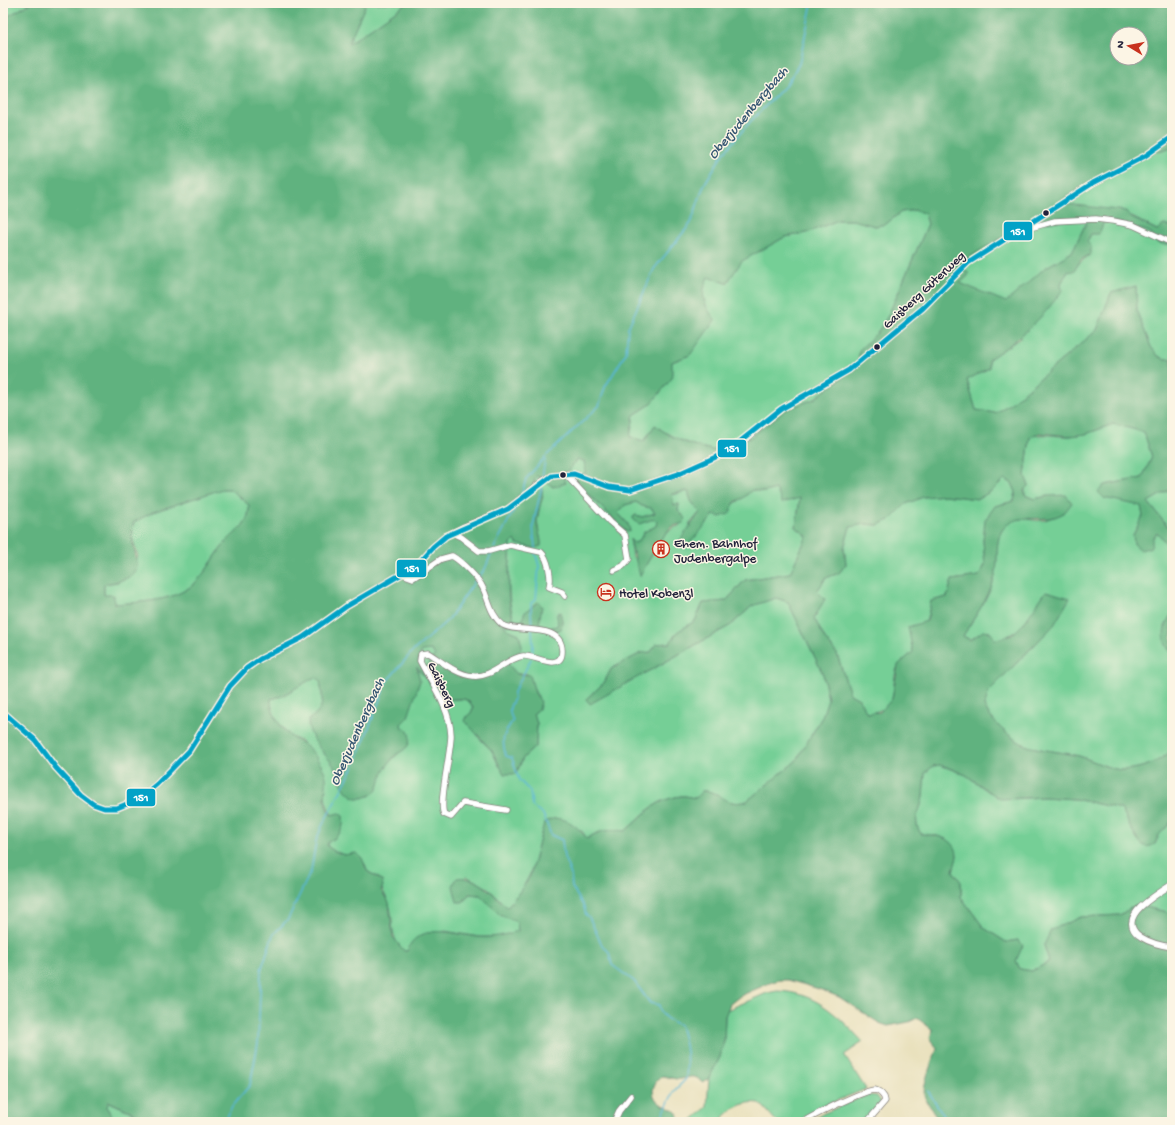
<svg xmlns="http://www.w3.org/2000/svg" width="1175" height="1125" viewBox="0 0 1175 1125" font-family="'Gochi Hand',sans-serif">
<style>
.green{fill:#75cf96;stroke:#4c7868}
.forest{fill:#60b27f;stroke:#416a5d;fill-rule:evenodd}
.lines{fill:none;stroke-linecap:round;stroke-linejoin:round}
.stream{stroke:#58b7d7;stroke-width:1.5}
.minor-casing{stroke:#86827c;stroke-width:7}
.major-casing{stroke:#86827c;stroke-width:8}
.minor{stroke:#fff;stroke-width:5.5}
.major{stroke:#fff;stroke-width:7}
.bus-1-casing{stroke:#fcf5e5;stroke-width:8}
.bus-1{stroke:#02a2c7;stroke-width:5}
.bus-dot{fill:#22223b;stroke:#fcf5e5;stroke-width:1.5}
.labels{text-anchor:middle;stroke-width:3;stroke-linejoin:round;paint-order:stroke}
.street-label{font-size:13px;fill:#22223b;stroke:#fcf5e5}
.poi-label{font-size:13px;fill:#22223b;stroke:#fcf5e5;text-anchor:start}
.water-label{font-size:14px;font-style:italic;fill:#355672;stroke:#fcf5e5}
.line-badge{stroke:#fcf5e5;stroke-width:1.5}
.badge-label{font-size:11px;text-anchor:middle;font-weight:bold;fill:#fff}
</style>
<rect width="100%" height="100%" fill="#fcf5e5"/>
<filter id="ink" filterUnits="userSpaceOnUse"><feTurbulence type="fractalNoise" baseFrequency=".025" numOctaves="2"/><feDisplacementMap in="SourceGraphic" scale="8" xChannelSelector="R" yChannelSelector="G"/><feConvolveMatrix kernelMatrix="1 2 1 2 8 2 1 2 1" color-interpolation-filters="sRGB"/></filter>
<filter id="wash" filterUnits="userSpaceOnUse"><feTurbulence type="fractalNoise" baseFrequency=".012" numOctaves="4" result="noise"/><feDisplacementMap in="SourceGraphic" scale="16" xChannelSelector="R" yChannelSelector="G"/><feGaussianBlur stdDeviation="0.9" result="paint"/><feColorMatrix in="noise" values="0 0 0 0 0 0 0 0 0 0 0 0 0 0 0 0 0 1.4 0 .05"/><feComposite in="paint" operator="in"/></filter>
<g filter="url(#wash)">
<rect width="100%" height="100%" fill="#e9e1bd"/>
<g class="green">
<polygon points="3,3 31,3 3,19"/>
<polygon points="364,3 407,3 347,45 365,6"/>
<path d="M1172 147V227L1164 225 1157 230 1130 216 1066 204 1061 201C1095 177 1131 158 1172 147Z"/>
<path d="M917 210 925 214 928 224 888 316 877 333 860 350 859 359 855 368 814 399 785 410 731 453C705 450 675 442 655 425L644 441 630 437 634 415 651 404 672 362 690 355 707 309 702 291 708 277 727 283 741 261 785 237 807 233 838 220H853L875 226 886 224 901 212Z"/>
<polygon points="1037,217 1065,220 1088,219 1072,252 1045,268 1006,303 959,283 968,276 961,265 968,258"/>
<path d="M1105 219 1130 222 1172 243V359H1164L1158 356 1151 347 1137 312 1136 286 1111 293 1097 330 1011 403 995 413 976 410 967 380 989 368V359L1019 339 1067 272C1077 267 1082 260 1091 254L1087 242 1091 234Z"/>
<path d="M1113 424 1144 432 1152 457 1142 478 1104 485V498L1141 505 1143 516 1133 535 1153 538 1157 532 1172 551V613L1165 626 1169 650 1172 653V750C1159 763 1141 769 1123 770 1111 770 1092 760 1079 756 1063 752 1047 751 1031 747 1015 743 990 721 984 706L989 691 1054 625 1046 591C1029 616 1020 640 987 640 977 640 971 641 963 636 974 617 990 597 995 576 999 559 992 536 1008 523 1020 515 1033 522 1045 520 1050 518 1056 516 1062 514L1048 496 1034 499 1025 495V476L1030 437C1044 432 1055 437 1070 436 1085 435 1098 430 1113 424Z"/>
<path d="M577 459 584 461 586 472 574 480 627 532 628 524 618 513 625 505 636 502 642 506 651 508 655 513 642 517 636 515 633 517 654 519 657 521V526L644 532 639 541 634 543 630 539 633 557 639 564 640 575C650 559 660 530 679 526L683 515 678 511 679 504 674 505 672 495 688 491 691 501 700 512 689 525C711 516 736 506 752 490L764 492 776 489 800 498 796 527 807 536 790 573 745 580 726 601 703 603 695 621 677 632 670 643 656 644 651 652 641 653 611 669 604 683 586 699 653 669 731 625 752 606 776 598 788 602 823 674 828 699 822 717 796 761 747 801C723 808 723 790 702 791L696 798C691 798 686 795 681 796 653 800 644 815 625 831 611 829 598 830 587 839L582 831 541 833C535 866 530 882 507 907L488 888 466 876 463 902 469 894 480 895 500 915 517 922 518 931 499 937H479L445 931 411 944 407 951H404C388 937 395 921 389 904 385 893 381 890 379 878L367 871 365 864 351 853 347 856 334 851 327 846 328 842 334 839 342 829C328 810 323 804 326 780L301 741 291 737 277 721 270 705 271 699 282 696 315 676 320 680C323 700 326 708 308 720L317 745 336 767 337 777 369 796C378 789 379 782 383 772 389 761 397 754 407 747L401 724 408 717 415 665 430 684 418 660 422 650H431L435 655 425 668C430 673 443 695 445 697 454 704 466 692 473 708L471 713 478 737 492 751 499 766 516 774 523 758 536 746 537 723 533 714 539 709 538 696C532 690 533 680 526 673L517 674 508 665 519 634 507 629 499 620H504L508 625C526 620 545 635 561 629L562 621 560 612 557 614 558 624 557 626 549 628 539 624 540 618 538 603 530 608 523 620 515 622C505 595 510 571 511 544L515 540 516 542 541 544 537 521 540 505 543 497 540 488 534 483 536 476 542 478 553 487 566 483 564 478Z"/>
<path d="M1004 479 1012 483 1016 492 1014 501 995 506 983 540 985 565 979 576 952 580 947 597 931 601C928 616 922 641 912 653 908 657 901 661 898 666 888 688 904 709 867 713L859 699 850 694 837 654 825 639 814 618 824 599 817 591 826 578 839 573 846 564 844 548 850 527 865 524 878 525 891 519 906 504 923 497 945 495 978 499 993 490Z"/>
<polygon points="1172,488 1172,532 1148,502"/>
<path d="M222 489H230L249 505C250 524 237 530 226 543 215 554 209 569 198 580 178 602 141 602 114 604L104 596V584L118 582 138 557 131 533 134 522 153 512Z"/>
<path d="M940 765 966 775 989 792 1012 799 1044 797 1075 799 1121 809 1137 839 1155 844 1159 835 1172 821V913L1135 905 1120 915 1081 917 1044 945 1049 962 1032 971 1020 969 1016 961 1018 940 1006 942 984 928 961 897V882L953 871 957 855C945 836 944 836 921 834 911 818 921 812 923 796 924 788 924 781 925 773L933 766Z"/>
<path d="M777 991C815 992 838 1015 863 1042L844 1055 866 1089 823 1106 797 1122H777L760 1103C745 1101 735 1106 724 1117L725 1122H690L707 1107 709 1078 720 1057 724 1041 725 1016 727 1010 767 993Z"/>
<polygon points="867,1095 877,1096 881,1102 863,1122 810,1122 822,1114"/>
<polygon points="107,1101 149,1120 154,1122 115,1122 107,1108"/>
</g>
<g class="forest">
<path d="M31 3H364L365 6 348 44 407 3H1172V147C1132 158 1095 177 1061 201L1066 204 1126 211 1130 217 1157 230 1164 225 1172 227V243L1165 245 1156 242 1150 232 1105 219 1099 234H1091L1087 242 1091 246V254L1081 260 1074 271 1067 272 1061 284 1062 291C1039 322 1021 338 989 359V368L967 380 976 410 995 413 1011 403 1097 330 1111 293 1136 286 1137 312 1151 347 1158 356 1164 359H1172V488L1148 502 1172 532V551L1157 532 1153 538 1151 547 1141 550 1134 544 1133 535 1143 516 1141 506 1104 498 1098 492 1104 485 1142 478 1152 457 1144 432 1113 424 1086 434 1069 436 1040 433 1030 437 1025 476 1029 485 1024 490 1025 495 1034 499 1048 496 1066 495 1072 503C1069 506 1066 512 1062 514 1045 524 1022 513 1008 524 992 536 1000 559 995 576 990 597 974 617 963 636L970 640 983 631 991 632 995 640 1012 635 1024 623 1046 591 1070 598 1054 625 989 691 984 706C990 721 1015 743 1031 747 1047 751 1063 752 1079 756 1092 760 1111 770 1123 770 1141 769 1159 763 1172 750V821L1159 835 1155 844C1151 846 1147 848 1143 845 1136 841 1126 817 1121 809L1075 799 1044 797 1000 799 966 775 949 768 940 765 933 766 925 773C924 781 924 788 923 796 921 812 911 818 921 834 935 835 956 837 957 855 957 860 954 866 953 871L961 882V897L984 928 1006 942 1018 940 1023 945 1016 961 1020 969 1032 971 1049 962 1044 945 1051 930 1081 917 1120 915 1135 905 1172 913V1122H937C936 1112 928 1106 925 1097 921 1086 933 1060 937 1049L930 1037 933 1030 917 1018 909 1022 888 1026 879 1023 839 997 819 989 788 980H780L772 982 740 996 730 1004 725 1016 724 1041 720 1057 709 1078 704 1083C693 1074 693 1077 681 1079 675 1080 667 1076 662 1076 652 1083 649 1096 661 1104 667 1107 672 1108 677 1113 679 1116 679 1119 680 1122H154L108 1101 107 1108 115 1122H3V19ZM1117 34H1141V58H1117ZM916 210 925 214 928 224 888 316 877 333 859 350V359L855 368 814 399 785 410 731 453C705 450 675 442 655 425L644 441 630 437 634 415 651 404 672 378V362L690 355 715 320C703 303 700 296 708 277L727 283 742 261 785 237 807 233 838 220H853L875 226 886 224 901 212ZM1037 217 1041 222 1088 219 1072 252 1045 268 1006 302 960 283 968 276V272L961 265 968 258ZM577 459 584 461 586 472 574 480 627 532 630 531 628 524 618 513 625 505 636 502 642 506 651 508 655 513 642 517 636 515 633 517V520L639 524 654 519 657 521 656 526 644 532 639 541 634 543 630 539C633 553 637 563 640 576L659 542 671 527 683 523 685 518 678 511 679 504 674 505 672 494 688 491 691 501 700 512 676 546 686 548 714 515 720 517 729 514 735 502 743 498 752 490 764 492 776 489 782 503 800 498 796 527 807 536 790 573 745 580 726 601 703 603 695 621 677 632 670 643 656 644 651 652 641 653 611 669 604 683 586 699 590 704 731 625 752 606 776 598 788 602 823 674 828 699 822 717 796 761 747 801C723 808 723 790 702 791L696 798C691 798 686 795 681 796 653 800 645 815 625 831 611 829 598 830 587 839 578 825 559 811 544 823L530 876 518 894 507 907C493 894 477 875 457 878L453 886 457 902H463L469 894 480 895 500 915 517 922 518 931C505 935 493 938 479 937 458 935 427 923 411 943 409 946 409 949 407 951H404L393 937 389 903 381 890 383 886 382 881 367 871 362 858 356 853 344 855 334 851 327 846 328 842C339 837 345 829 343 816L339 813 331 815C321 800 327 795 326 779 326 771 320 764 316 757 309 746 303 744 293 738 282 731 270 712 271 699L282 696 315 677 320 680C323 700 326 708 308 720 307 735 322 751 331 762 339 772 340 790 354 797 358 799 362 798 366 797 379 794 379 781 384 771 386 767 390 762 393 758 396 753 403 752 407 747 411 742 410 735 408 730L402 728 401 724 408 717 420 681 417 667 430 684 418 660 422 651 431 650 435 655 425 668C430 673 443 695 445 697 454 704 466 691 473 708L471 713 467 716 465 721 492 751 504 774H516L523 758 536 746 537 723 533 714 539 709 541 702 535 693 530 675 517 674 508 664V659L519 653 522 646 519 634 507 629 500 620H504L506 625H530L554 632 561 629 562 621 560 612 557 614 558 624 557 626 549 628 539 624 542 606 538 602 524 613 523 620 515 622C504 597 510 570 511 544L515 540 517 544 534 548 541 546C542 537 536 528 537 520 538 508 544 499 542 488L534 483 536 476 542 478 553 487 566 483 564 478ZM1004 479 1012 483 1016 492 1014 501 995 506 985 520 983 540 985 565 979 576 952 580 947 597 931 601 927 621 908 627 913 652 898 665 892 699 880 712 867 713 859 699 850 694 837 654 825 639 814 618 825 599 817 591 826 578 839 573 846 564 844 548 850 527 865 524 878 525 891 519 906 504 923 497 945 495 978 499 993 490ZM222 489H230L249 505C250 524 237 530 226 542 216 554 209 568 198 580 178 602 141 602 114 604V595H104V584C163 575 123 554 134 522L153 512Z"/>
<path d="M1172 613V653C1159 641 1164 626 1172 613Z"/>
</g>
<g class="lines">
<g class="stream">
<polyline points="542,479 545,459"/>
<polyline points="522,493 526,479 545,457 599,406 605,387 626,353 628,328 654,269 691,223 704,185 722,155 749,123 786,85 799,64 812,3"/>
<polyline points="494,548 516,506"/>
<polyline points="535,548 533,526 542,485"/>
<polyline points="478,578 485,569 492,552"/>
<polyline points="532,655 533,645 531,613 531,603 536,599 539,566 535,552"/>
<path d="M531 659 513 694 514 699C509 707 508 711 513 720 503 735 501 739 506 756L512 758 519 780 530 791 532 806 543 814 551 835 562 840 564 857 571 875 572 887 584 907 586 915 589 917 602 945 609 952 612 965 634 981 650 1003 659 1005C660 1017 670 1021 680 1025 686 1045 688 1058 686 1079L674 1091 662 1116 651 1122"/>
<polyline points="928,1091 948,1122"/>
<polyline points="225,1122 232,1106 250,1085 258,1043 261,970 273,935 288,919 311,871 316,841 322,826 354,766 387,681 412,652 449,619 475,581"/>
</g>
</g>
</g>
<g filter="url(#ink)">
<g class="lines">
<g class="minor-casing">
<g id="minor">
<polyline points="1026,225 1030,228 1055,221 1096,219 1113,221 1133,225 1172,243"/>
<polyline points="565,474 610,522 625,535 629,559 623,566 614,570"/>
<path d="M452 533 461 537 479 551H489L510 545 541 552C548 558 552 578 549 587L562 592 565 596"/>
<path d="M402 574 413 578 441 559 452 556C461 561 479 579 483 588 489 601 491 616 503 625 518 634 561 622 562 650 563 674 533 654 523 656 504 659 493 678 473 676 457 675 441 661 428 653L421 654 420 661C432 684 450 708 451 735 451 754 438 803 444 814L451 817 463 803 506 810"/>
<path d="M1172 884C1161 892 1146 900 1137 911 1118 935 1156 945 1172 947"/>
<polyline points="614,1122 619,1111 631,1096"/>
<path d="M803 1122C814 1115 862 1091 874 1090 878 1090 882 1094 884 1097L885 1101 867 1122"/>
</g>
</g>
<g class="major-casing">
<polyline id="major" points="3,712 35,740 56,768 81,795 93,804 104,808 117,808 139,799 157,784 189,751 230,686 247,668 260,659 302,638 347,606 417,565 433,547 446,536 464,527 508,509 542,482 552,476 574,474 609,487 630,490 678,474 727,452 748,437 781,409 849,370 923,308 968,263 1093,183 1145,156 1172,137"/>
</g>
<use href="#minor" class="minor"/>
<use href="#major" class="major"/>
<g class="bus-1-casing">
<polyline id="bus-1" points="3,712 35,740 56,768 81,795 93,804 104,808 117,808 139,799 157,784 189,751 230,686 247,668 260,659 302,638 347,606 417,565 433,547 446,536 508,509 552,476 574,474 609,487 630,490 678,474 727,452 781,409 849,370 923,308 968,263 1093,183 1145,156 1172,137"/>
</g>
<use href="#bus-1" class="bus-1"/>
</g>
</g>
<defs>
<g id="building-ring" transform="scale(0.9)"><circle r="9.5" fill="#fcf5e5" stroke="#c8321e" stroke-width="1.5"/><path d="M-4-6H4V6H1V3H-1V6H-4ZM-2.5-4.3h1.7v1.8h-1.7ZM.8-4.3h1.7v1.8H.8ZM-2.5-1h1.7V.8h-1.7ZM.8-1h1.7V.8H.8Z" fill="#c8321e"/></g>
<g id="hotel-ring" transform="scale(0.9)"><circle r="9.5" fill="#fcf5e5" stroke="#c8321e" stroke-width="1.5"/><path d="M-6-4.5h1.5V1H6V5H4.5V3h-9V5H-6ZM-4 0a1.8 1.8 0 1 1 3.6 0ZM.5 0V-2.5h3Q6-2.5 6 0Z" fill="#c8321e"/></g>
</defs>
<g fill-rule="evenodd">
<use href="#building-ring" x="661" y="549"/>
<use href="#hotel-ring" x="606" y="592"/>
</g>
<g class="bus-dot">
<circle cx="1046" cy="213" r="3.5"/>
<circle cx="877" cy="347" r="3.5"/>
<circle cx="563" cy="475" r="3.5"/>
</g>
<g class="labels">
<g class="street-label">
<text transform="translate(923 289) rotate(-43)" y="5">Gaisberg Güterweg</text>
<text transform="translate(443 684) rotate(64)" y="5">Gaisberg</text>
</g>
<g class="poi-label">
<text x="674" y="547">Ehem. Bahnhof<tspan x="674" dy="15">Judenbergalpe</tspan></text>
<text x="619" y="597">Hotel Kobenzl</text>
</g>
<g class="water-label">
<text transform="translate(747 112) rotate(-50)" y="5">Oberjudenbergbach</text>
<text transform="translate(356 731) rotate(-66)" y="5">Oberjudenbergbach</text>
</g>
</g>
<g class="line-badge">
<rect x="1003" y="221" width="30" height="20" rx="4" fill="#02a2c7"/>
<rect x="717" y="439" width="30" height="19" rx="4" fill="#02a2c7"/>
<rect x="396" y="559" width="31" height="19" rx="4" fill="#02a2c7"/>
<rect x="126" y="788" width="30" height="19" rx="4" fill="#02a2c7"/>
</g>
<g class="badge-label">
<text x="1018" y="235">151</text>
<text x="732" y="452">151</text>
<text x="412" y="572">151</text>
<text x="141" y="801">151</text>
</g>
<rect width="1175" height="1125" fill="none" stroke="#fcf5e5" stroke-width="16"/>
<g transform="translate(1129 46) rotate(280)"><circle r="19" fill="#fcf5e5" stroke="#a5a1a1"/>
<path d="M0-3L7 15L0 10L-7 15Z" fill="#c8321e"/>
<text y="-6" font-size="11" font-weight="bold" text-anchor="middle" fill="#22223b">N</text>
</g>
</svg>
